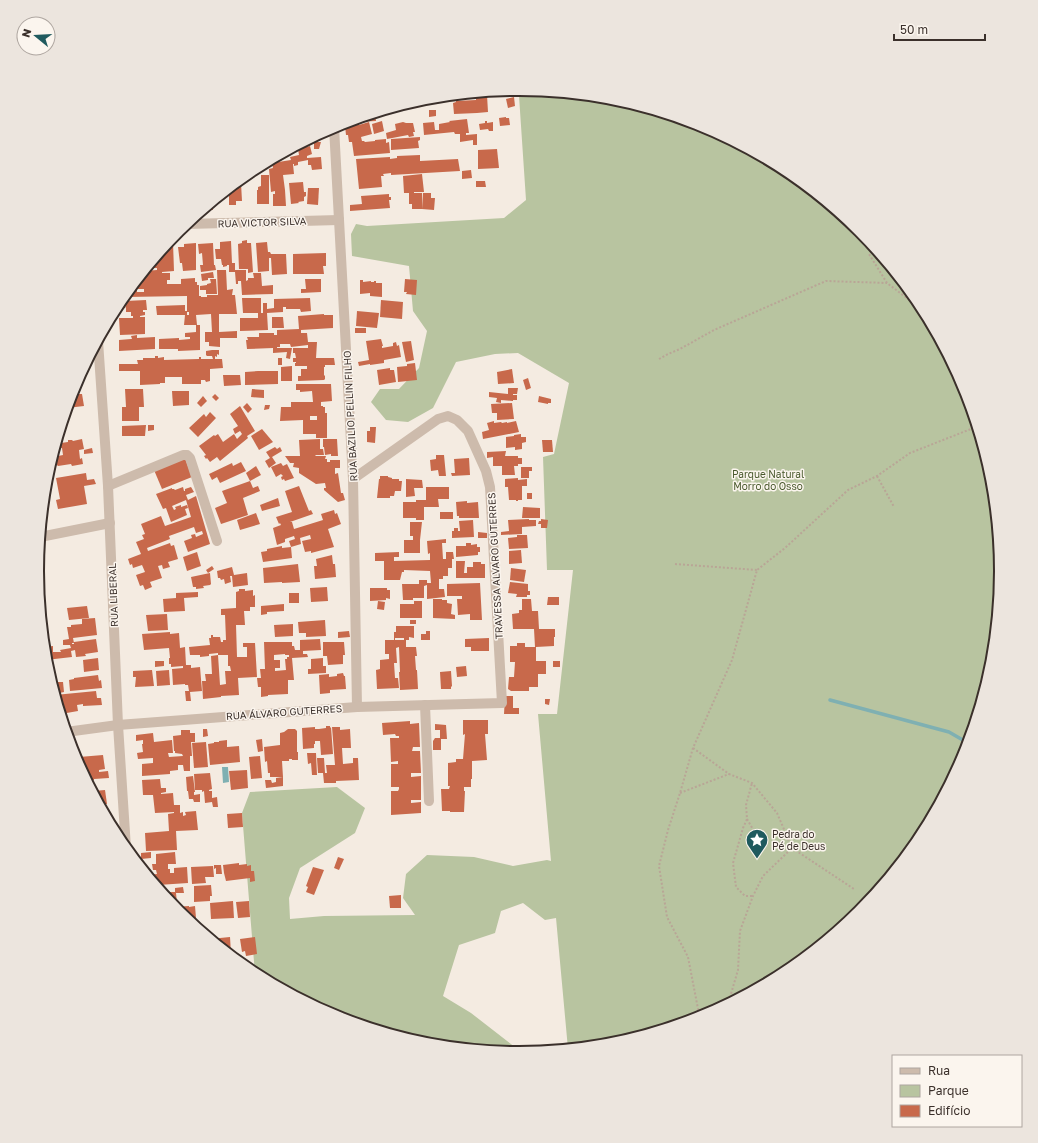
<svg xmlns="http://www.w3.org/2000/svg" width="1038" height="1143" viewBox="0 0 1038 1143" font-family="'Golos Text',sans-serif">
<style>
.green{fill:#b8c4a0}
.water{fill:#7fb0b2}
.lines{fill:none;stroke-linecap:round;stroke-linejoin:round}
.stream{stroke:#7fb0b2;stroke-width:3.5}
.building{fill:#c8694b;fill-rule:evenodd}
.path{stroke:#b9a596;stroke-width:2;stroke-dasharray:2 2;stroke-linecap:butt}
.street{stroke:#cdbbac;stroke-width:10}
.labels{text-anchor:middle;stroke-width:3;stroke-linejoin:round;paint-order:stroke}
.street-label{font-size:10px;fill:#3b302b;stroke:#fbf5ee}
.park-label{font-size:10px;fill:#4a5a2e;stroke:#fbf5ee}
.poi-label{font-size:10px;fill:#3b302b;stroke:#fbf5ee;text-anchor:start}
.rim{fill:none;stroke:#3b302b;stroke-width:2}
</style>
<rect width="100%" height="100%" fill="#f4ebe1"/>
<polygon class="green" points="519,90 613,99 704,126 787,171 860,231 920,304 964,387 992,478 1001,572 992,666 964,756 920,839 860,912 787,972 703,1017 613,1044 568,1049 556,918 545,920 523,903 501,911 495,933 459,945 443,996 471,1013 520,1051 520,1053 425,1044 334,1017 255,974 242,813 250,792 337,787 365,808 355,833 300,868 289,898 290,919 324,916 415,915 403,898 406,874 427,855 474,857 513,866 547,860 551,861 538,714 557,714 573,570 547,570 543,457 554,454 569,383 518,353 495,354 456,362 433,408 408,422 386,420 371,402 380,389 399,389 419,368 427,331 413,311 409,266 352,256 351,234 356,224 367,226 504,218 526,200 519,96 494,92"/>
<polygon class="water" points="222,767 228,767 229,782 223,783"/>
<g class="lines">
<polyline class="stream" points="830,700 949,732 968,743"/>
</g>
<g class="building">
<polygon points="507,91 509,94 501,97 498,92"/>
<polygon points="472,94 477,94 478,96 487,95 488,112 477,113 476,102 477,113 454,114 453,103 456,102 456,101 476,100 476,95 468,96 468,95"/>
<polygon points="514,97 515,106 508,108 506,99"/>
<polygon points="429,110 436,110 436,116 429,117"/>
<polygon points="375,114 376,121 356,122 355,120"/>
<polygon points="506,117 506,118 509,118 510,125 500,126 499,118"/>
<polygon points="467,119 469,133 466,133 466,135 477,134 477,145 473,145 473,140 460,142 460,134 455,134 454,132 424,135 423,123 434,122 435,130 439,130 439,124 450,122 449,121"/>
<polygon points="382,121 384,131 374,134 372,124"/>
<polygon points="485,121 487,121 487,123 493,122 493,131 489,131 488,129 480,130 479,124 485,123"/>
<polygon points="369,122 372,134 361,137 362,141 364,141 365,142 375,141 375,140 386,139 386,143 389,142 390,153 354,156 352,142 349,142 348,135 346,135 345,126 359,124 359,125"/>
<polygon points="403,122 406,123 413,123 415,132 413,132 414,136 409,137 408,135 387,139 386,133 396,130 395,124"/>
<polygon points="420,137 420,140 418,141 419,148 391,150 391,139"/>
<polygon points="314,142 321,142 319,149 314,149"/>
<polygon points="310,146 312,154 307,156 307,158 321,157 322,169 312,170 311,165 308,165 308,160 298,162 298,165 294,166 294,164 293,164 294,174 283,175 285,190 286,206 273,206 273,194 275,194 275,191 271,192 269,169 273,168 272,163 291,160 290,157 299,155 298,149"/>
<polygon points="497,149 499,168 478,169 478,150"/>
<polygon points="420,155 420,161 458,159 460,171 391,175 391,173 383,174 384,176 381,176 382,187 359,189 356,159 390,157 390,159 397,158 397,156"/>
<polygon points="471,170 472,178 462,179 462,171"/>
<polygon points="422,174 424,192 414,192 414,193 422,193 422,209 412,209 412,204 409,204 409,193 404,193 403,176"/>
<polygon points="261,175 269,175 269,204 257,204 257,190 258,190 258,187 261,186"/>
<polygon points="476,181 485,181 486,187 476,187"/>
<polygon points="238,182 238,183 241,183 242,201 236,201 236,205 229,205 229,189"/>
<polygon points="303,182 304,192 306,192 306,196 304,197 304,201 298,202 299,203 291,204 289,183"/>
<polygon points="308,188 319,188 318,205 307,204"/>
<polygon points="423,193 431,193 431,198 435,198 434,210 422,209"/>
<polygon points="389,194 389,197 391,197 391,200 389,200 390,208 350,211 350,205 362,204 361,196"/>
<polygon points="212,203 213,210 203,210"/>
<polygon points="247,240 247,243 251,243 253,272 248,273 248,269 239,269 238,244 242,243 242,241"/>
<polygon points="231,241 232,263 235,263 235,270 246,270 246,281 248,280 248,278 254,278 253,273 261,273 262,286 273,285 273,294 242,295 241,281 238,281 238,284 236,284 235,272 229,272 229,265 227,265 227,266 223,267 223,265 222,265 221,259 216,259 215,249 220,249 220,242"/>
<path d="M173 242 174 271 162 272V273H170V280H167V284H181V279L195 278V282H197V285H199V296H201V297H207V295H218L217 270H226L227 290 233 289 232 295H235L237 314H219V332L237 331V338H220V347L209 346V342H205V332H212L211 314 196 315 197 325H200V350L178 351V349H159V339L179 338V340L190 339V337H185V333L196 332V325H184L185 315H157L156 306 185 305V311H187V315H189V312H187V296L126 297V294L138 280 143 279V274L145 271 157 270V268H148L168 243ZM137 289H144V292H137Z"/>
<polygon points="267,242 268,252 270,252 271,254 286,254 287,274 272,275 271,258 269,258 269,271 258,272 256,243"/>
<polygon points="196,243 196,270 183,271 182,263 180,263 178,247 184,247 184,244"/>
<polygon points="213,243 214,265 215,265 216,270 201,272 200,265 203,265 202,253 199,254 198,244"/>
<polygon points="326,253 326,266 323,266 324,274 293,274 293,254"/>
<polygon points="213,272 214,278 208,278 208,280 202,281 201,274"/>
<polygon points="210,279 216,279 217,294 206,294 206,290 200,290 200,286 207,285 207,284 211,283"/>
<polygon points="305,279 321,279 321,292 301,293 301,289 306,289"/>
<polygon points="405,279 417,280 416,295 406,294 407,292 404,292"/>
<polygon points="360,280 363,280 363,282 371,281 371,282 374,282 374,281 376,281 376,283 382,283 382,297 370,296 370,293 360,294"/>
<polygon points="242,298 261,298 261,313 263,313 263,303 267,303 267,309 274,308 274,299 310,298 311,311 301,312 300,309 286,309 286,307 283,307 283,312 267,313 268,330 240,331 240,318 258,318 258,313 243,313"/>
<polygon points="146,300 147,310 143,310 143,312 145,312 145,315 140,316 140,317 145,317 145,334 120,335 119,318 133,318 133,316 131,316 131,312 126,312 126,301"/>
<polygon points="381,300 403,302 402,319 380,317"/>
<polygon points="122,303 126,307 119,312 116,308"/>
<polygon points="357,311 379,313 377,328 356,326"/>
<polygon points="324,314 324,315 333,315 333,328 301,330 301,333 293,333 307,333 308,342 317,342 316,358 334,358 335,365 325,365 325,367 324,367 324,375 325,376 325,379 324,380 298,381 298,376 301,376 301,369 307,369 307,366 295,366 295,363 296,363 296,362 293,362 293,358 296,358 295,353 293,353 293,348 308,348 308,345 291,347 290,344 280,344 280,347 277,347 277,348 292,348 290,359 286,358 287,352 273,353 273,348 247,349 246,340 248,340 247,337 259,337 259,333 274,333 274,335 277,335 277,330 299,329 298,316"/>
<polygon points="272,317 283,317 284,328 272,328"/>
<rect x="355" y="328" width="11" height="5"/>
<polygon points="137,335 137,338 155,337 155,349 119,351 119,340 131,339 132,339 131,336"/>
<polygon points="381,339 383,346 382,346 382,348 393,346 393,343 396,342 397,346 399,345 401,357 384,360 384,363 370,365 370,364 359,366 358,362 369,360 366,341"/>
<polygon points="411,341 414,360 406,362 402,342"/>
<polygon points="212,350 219,350 219,355 217,354 217,357 215,356 215,359 222,359 223,368 210,369 210,381 206,382 205,380 201,380 201,384 182,384 182,377 165,377 165,383 160,383 160,384 140,385 140,371 119,371 119,364 138,364 137,360 143,360 143,358 155,358 155,356 158,356 158,358 164,357 164,360 199,359 199,357 201,357 201,359 213,359 212,356 207,356 206,355 206,351"/>
<rect x="278" y="358" width="4" height="7"/>
<polygon points="415,363 417,380 398,382 397,367 407,366 407,364"/>
<polygon points="292,366 292,381 281,381 281,367"/>
<polygon points="390,368 390,370 394,370 396,382 379,385 377,370"/>
<polygon points="512,369 514,383 498,384 497,372"/>
<polygon points="258,371 278,371 278,384 245,385 245,372"/>
<polygon points="223,375 240,375 241,385 224,386"/>
<polygon points="528,378 531,388 526,390 523,380"/>
<path d="M296 384H331L332 401 321 402V406H323V407H325V413H327V438H316V434H303V420L280 421 281 407H291V402H313L312 391 300 392V390H296ZM310 416H317V420H310Z"/>
<polygon points="508,388 518,388 517,394 513,394 513,395 517,395 517,400 513,400 513,401 501,400 501,403 496,402 497,398 489,397 489,392 508,394"/>
<polygon points="125,389 143,389 144,407 139,407 139,421 122,421 122,407 126,407"/>
<polygon points="252,389 264,390 264,398 251,397"/>
<polygon points="73,390 73,394 82,394 84,406 67,408"/>
<polygon points="172,391 189,391 189,405 173,406"/>
<polygon points="215,394 219,398 216,401 212,397"/>
<polygon points="203,396 207,401 201,407 197,403"/>
<polygon points="539,396 551,399 551,403 548,403 548,404 538,402"/>
<polygon points="247,403 252,409 248,413 243,407"/>
<polygon points="512,403 514,419 497,420 497,413 492,413 491,404"/>
<polygon points="265,405 270,405 269,409 264,410"/>
<polygon points="240,406 255,431 247,436 248,438 220,461 217,457 210,462 207,458 206,459 204,456 206,455 199,446 214,435 215,436 218,434 223,442 234,434 237,439 242,434 240,431 235,434 233,429 238,426 230,414"/>
<polygon points="210,412 216,418 198,437 189,428 204,414 206,417"/>
<polygon points="494,421 494,423 501,422 502,423 507,422 507,423 516,421 519,432 483,439 482,432 489,430 487,423"/>
<polygon points="63,424 64,434 59,434"/>
<polygon points="146,425 145,436 122,436 122,426"/>
<polygon points="148,425 154,425 154,430 148,431"/>
<polygon points="370,427 376,427 375,443 367,442 367,431 370,431"/>
<polygon points="262,429 273,442 259,450 251,436"/>
<polygon points="521,434 521,437 526,437 526,442 522,443 522,449 515,450 515,447 506,448 506,437 514,436 514,435"/>
<polygon points="82,439 84,449 79,450 80,459 82,458 83,464 72,466 71,464 58,466 57,465 54,466 53,457 63,455 62,448 61,448 60,445 62,444 61,443 68,442 68,440 72,440 73,441"/>
<polygon points="320,439 320,449 323,449 324,455 316,455 315,456 326,456 325,459 327,459 327,462 330,462 330,460 340,460 340,468 335,468 335,474 338,473 341,493 343,493 345,500 338,502 324,490 324,488 326,488 325,483 316,484 299,473 299,468 293,467 294,463 290,463 285,456 300,456 299,440"/>
<polygon points="323,439 337,439 338,456 331,456 331,454 325,455 324,447 323,447"/>
<polygon points="542,440 552,440 553,452 543,452"/>
<polygon points="275,447 277,449 280,447 282,451 272,457 276,463 269,468 265,461 270,458 266,452"/>
<polygon points="92,448 93,453 84,454 84,450"/>
<polygon points="506,451 505,456 518,456 518,458 522,458 522,464 518,464 518,466 514,466 515,475 502,475 502,466 493,466 493,457 487,458 487,452"/>
<polygon points="436,455 444,455 446,476 439,476 438,470 431,471 430,460 436,459"/>
<polygon points="185,458 192,477 162,489 154,470"/>
<polygon points="469,458 470,475 452,476 451,473 455,473 454,459"/>
<polygon points="241,462 246,471 220,483 217,477 212,480 209,474 232,463 233,466"/>
<polygon points="281,463 283,466 287,464 294,478 285,481 284,479 282,480 281,477 283,476 281,474 276,477 271,467"/>
<polygon points="256,466 261,475 250,481 246,473"/>
<polygon points="521,467 532,467 532,471 529,471 529,478 521,478"/>
<polygon points="86,473 87,480 94,479 96,484 84,486 87,504 58,509 56,500 60,499 56,478"/>
<polygon points="380,476 388,476 388,477 392,478 392,479 399,479 399,481 402,481 401,491 395,491 394,496 390,496 390,498 377,498 379,479 380,479"/>
<polygon points="518,478 518,480 527,479 527,486 522,486 522,500 518,500 518,501 516,501 516,500 509,500 508,487 505,487 505,479"/>
<polygon points="406,479 422,480 423,488 414,488 415,496 406,497"/>
<polygon points="250,481 253,488 258,486 260,491 243,498 248,515 221,524 215,508 227,503 222,491"/>
<polygon points="299,486 309,511 311,510 313,514 290,522 292,522 294,529 323,520 321,514 334,510 335,514 337,513 341,524 328,529 334,547 311,553 311,551 305,552 302,541 311,539 310,535 300,538 301,544 291,547 292,558 263,562 261,552 267,551 267,549 282,546 282,548 291,547 289,541 295,539 294,536 285,539 285,542 277,545 273,528 281,525 280,523 279,524 276,517 292,512 285,491"/>
<polygon points="183,487 184,491 185,491 185,489 191,487 194,492 186,495 188,500 196,496 210,544 188,552 184,541 192,538 191,535 195,534 196,537 203,534 202,531 196,533 194,527 169,536 170,539 147,548 148,551 170,543 171,546 174,545 178,559 168,562 170,567 163,569 162,565 158,566 162,578 150,582 152,587 145,590 143,585 140,586 136,575 145,572 142,565 133,568 132,564 130,565 128,559 141,554 136,542 144,539 142,535 145,534 141,524 161,516 165,526 191,517 186,500 172,506 174,510 176,509 175,507 181,505 181,507 187,505 188,508 185,509 187,515 171,522 166,508 163,509 156,494 172,488 172,489 174,489 175,490"/>
<polygon points="426,487 449,487 449,499 438,499 439,507 424,507 424,520 416,520 416,518 403,518 403,502 416,502 416,500 426,500"/>
<rect x="527" y="493" width="5" height="6"/>
<polygon points="278,498 280,506 262,511 260,505"/>
<polygon points="467,501 467,503 478,502 479,518 459,518 459,516 457,516 456,502"/>
<polygon points="523,507 540,508 540,518 522,518"/>
<rect x="440" y="512" width="13" height="7"/>
<polygon points="256,513 260,524 240,530 237,520"/>
<polygon points="529,519 529,520 536,520 536,526 522,527 522,534 501,535 501,532 509,531 508,520"/>
<polygon points="541,519 548,520 547,528 541,528 541,524 538,524 539,521 541,521"/>
<polygon points="473,520 474,537 452,538 452,531 454,531 454,528 458,528 458,531 460,531 459,521"/>
<polygon points="410,522 422,522 420,540 420,553 404,553 404,540 413,540 413,536 410,536"/>
<polygon points="478,532 487,533 487,538 478,538"/>
<polygon points="517,535 527,535 528,548 509,549 508,538 517,537"/>
<polygon points="446,539 446,543 442,543 443,559 446,559 446,552 453,552 454,559 452,559 452,568 448,568 448,576 443,576 443,579 439,579 439,589 444,589 445,597 427,599 427,585 424,586 424,598 413,598 413,600 403,600 402,584 419,584 419,580 427,580 427,583 431,583 430,571 404,570 404,572 402,572 400,580 384,580 384,561 375,561 375,553 399,552 399,557 394,557 394,561 430,560 430,553 428,554 427,541"/>
<polygon points="466,543 471,543 471,545 477,544 477,547 480,547 480,552 478,552 478,555 456,557 456,546 466,546"/>
<polygon points="521,550 522,563 509,564 509,551"/>
<polygon points="197,552 201,566 187,571 183,557"/>
<polygon points="332,555 333,564 335,564 336,577 315,579 314,566 317,566 316,559"/>
<polygon points="456,561 465,561 464,573 467,573 467,567 473,567 473,562 481,562 481,564 485,564 485,578 456,578"/>
<polygon points="298,564 300,582 282,583 282,582 264,583 263,568"/>
<polygon points="212,566 214,569 208,573 206,570"/>
<polygon points="232,567 234,575 247,573 248,585 233,587 232,576 230,576 231,582 225,584 224,579 221,580 220,578 218,578 217,571"/>
<polygon points="511,568 526,570 524,582 510,580"/>
<polygon points="210,573 211,584 210,585 203,586 204,588 196,589 196,587 193,587 191,577"/>
<polygon points="510,582 528,584 528,591 530,591 530,595 527,595 527,597 516,597 517,594 508,593"/>
<polygon points="480,583 482,620 470,620 470,614 458,615 457,599 462,599 462,596 447,596 447,584"/>
<polygon points="327,587 328,601 311,602 310,588"/>
<polygon points="370,588 387,588 387,590 390,590 390,599 386,598 386,600 370,601"/>
<path d="M239 589H245V591L253 590V596L255 595V607H250V611H244L245 625H236L237 657H247V647H243V643H255L257 677 238 678 239 695 221 696V697L203 699 202 681H206L205 674H212L211 656 218 655V653L209 654V656L200 657V655H190L189 647 210 645 209 638H211V635H213V637H220L221 642H223V640H226L225 615H221V609L236 608V592L239 591ZM218 655H228V666H230L231 671H225L226 684 220 685Z"/>
<polygon points="198,592 198,597 184,598 185,611 164,612 163,599 176,598 176,593"/>
<rect x="289" y="593" width="10" height="10"/>
<polygon points="548,597 559,597 559,605 547,605"/>
<polygon points="433,599 442,599 442,600 447,600 447,603 452,604 451,614 455,615 455,619 433,618"/>
<polygon points="522,599 531,599 532,611 538,611 539,629 555,629 555,637 554,637 554,646 536,647 536,661 546,661 546,674 538,674 538,687 529,687 529,691 511,691 508,689 509,677 514,677 515,662 510,662 510,646 517,646 517,643 525,643 525,647 535,647 534,629 513,629 512,614 519,613 519,610 522,610"/>
<polygon points="378,601 385,602 384,610 377,609"/>
<polygon points="414,601 422,601 422,618 400,618 400,604 414,604"/>
<polygon points="284,604 284,611 267,612 267,614 261,615 261,606"/>
<polygon points="87,606 89,618 69,620 67,608"/>
<polygon points="167,614 168,630 148,631 146,615"/>
<polygon points="95,618 97,635 73,638 74,643 72,643 72,644 74,644 74,642 96,639 98,652 85,654 86,656 76,657 75,650 71,651 72,657 46,660 44,647 53,646 53,652 61,652 60,650 71,648 70,645 63,645 63,640 69,639 67,627 71,627 71,625 82,624 82,619"/>
<polygon points="325,620 326,636 306,637 306,633 299,633 298,622"/>
<rect x="410" y="620" width="6" height="4"/>
<polygon points="293,624 293,636 275,637 274,625"/>
<polygon points="396,626 414,626 414,638 409,637 409,640 404,640 404,638 395,638 395,640 406,640 406,647 416,647 417,656 415,656 416,670 417,670 418,689 400,690 399,672 400,672 399,647 396,648 397,663 394,663 395,678 398,678 399,688 377,689 376,670 380,669 380,660 389,659 389,654 385,654 385,640 394,640 394,632 396,632"/>
<polygon points="349,631 350,637 338,638 338,632"/>
<polygon points="426,631 430,631 430,640 421,640 421,634 426,634"/>
<polygon points="170,632 170,634 179,633 180,648 185,647 186,665 191,665 191,668 200,667 202,691 190,692 191,701 186,701 185,691 189,691 188,685 185,685 185,684 173,685 172,669 183,668 183,666 171,667 171,664 169,664 169,658 170,658 169,648 144,650 142,634"/>
<polygon points="489,638 489,651 471,651 471,647 465,647 465,639"/>
<path d="M320 639 321 650 303 651V654H307L308 657 292 658 294 680H288V694L268 695V696L261 697V687H258L257 678H261L260 669H265L264 642H292V646H294L295 650H300V640ZM285 654V655H289V657H287V659H285L286 670 275 671V668H280V660H274V655Z"/>
<polygon points="323,642 344,642 345,655 343,655 343,664 328,665 327,656 323,656"/>
<polygon points="98,658 99,670 84,672 83,660"/>
<polygon points="323,658 323,666 326,666 326,673 308,674 308,669 311,669 311,659"/>
<polygon points="155,661 164,661 164,666 155,667"/>
<rect x="553" y="661" width="7" height="6"/>
<polygon points="466,666 467,676 457,677 456,667"/>
<polygon points="152,670 154,686 135,687 136,677 133,677 133,671"/>
<polygon points="169,670 170,685 157,686 156,671"/>
<polygon points="451,671 452,686 451,687 451,689 441,689 440,672"/>
<polygon points="343,673 344,676 345,676 346,689 330,690 330,693 320,694 319,675 329,674 329,677 337,676 337,674"/>
<polygon points="98,675 99,681 101,680 102,688 70,691 69,680 74,679 74,678"/>
<polygon points="51,682 63,682 64,692 55,694"/>
<polygon points="96,691 97,698 101,698 102,705 83,706 83,704 77,705 78,711 61,714 55,695"/>
<polygon points="505,696 513,696 513,708 519,708 519,714 504,714"/>
<polygon points="545,699 550,699 549,705 545,704"/>
<polygon points="463,720 488,720 488,734 485,734 487,760 472,761 472,779 471,779 471,787 464,787 464,791 465,791 464,812 450,812 450,811 442,811 441,789 449,789 450,786 448,786 448,763 456,762 456,759 463,759 465,734 463,735"/>
<polygon points="410,721 410,724 419,723 420,747 413,747 412,751 420,751 421,773 411,773 411,777 421,776 421,800 411,800 411,803 421,802 421,813 391,815 391,791 398,791 399,789 399,787 391,787 391,764 398,764 398,761 391,762 390,738 399,738 399,736 396,736 395,734 383,735 382,723"/>
<polygon points="435,724 446,725 447,739 441,739 441,750 433,750 433,741 435,738 440,738 440,730 435,730"/>
<polygon points="326,726 330,726 330,728 331,727 333,754 321,755 320,741 315,741 315,744 314,744 314,748 303,749 302,728 315,727 315,729 319,729 326,728"/>
<polygon points="332,727 340,727 340,730 350,729 351,748 342,748 343,764 353,763 353,758 358,758 359,780 336,781 336,783 324,783 323,773 318,773 317,758 324,758 325,773 327,773 326,765 335,765"/>
<polygon points="203,729 207,729 208,736 203,737"/>
<polygon points="288,729 295,729 297,731 297,752 298,752 298,760 292,760 292,759 289,759 289,761 282,761 283,777 270,777 270,773 268,773 267,761 265,762 264,747 280,745 280,733 284,732"/>
<polygon points="181,730 190,730 190,733 195,733 195,742 191,742 192,756 190,756 190,771 184,771 183,765 178,765 178,770 170,771 170,774 142,776 142,764 153,763 153,758 138,759 137,753 143,752 142,744 143,744 143,740 136,741 136,735 153,733 154,742 172,740 173,753 168,753 169,757 183,756 182,754 175,753 175,751 174,751 173,736 181,735"/>
<polygon points="262,739 263,751 258,752 256,740"/>
<polygon points="227,740 227,747 239,746 240,762 210,765 208,744 214,743 214,742 219,742 219,741"/>
<polygon points="206,742 208,767 194,768 192,743"/>
<polygon points="307,753 316,753 317,775 312,775 311,763 308,764"/>
<polygon points="103,755 105,769 99,770 99,772 108,771 109,778 94,779 94,780 87,781 83,773 87,773 87,771 82,771 80,769 79,757"/>
<polygon points="260,756 262,778 251,779 249,757"/>
<polygon points="247,770 248,788 231,790 229,771"/>
<polygon points="210,773 212,789 209,790 209,791 212,791 212,798 217,797 218,807 213,807 212,802 205,803 204,791 202,792 202,790 195,790 194,774"/>
<polygon points="193,776 195,792 194,792 194,795 200,794 200,802 194,802 193,799 189,799 188,791 187,791 186,777"/>
<polygon points="283,777 283,786 266,788 265,780 271,780 272,783 276,782 276,778"/>
<polygon points="160,779 161,788 166,788 166,792 161,793 161,794 173,793 174,805 180,805 180,813 183,812 183,816 186,815 185,812 196,811 198,830 176,831 177,850 146,851 145,833 169,831 168,814 174,813 174,812 155,813 153,795 143,795 142,780"/>
<polygon points="105,790 107,804 100,805 93,791"/>
<polygon points="101,807 105,807 106,814 108,814 109,822"/>
<polygon points="242,813 243,827 228,828 227,814"/>
<polygon points="151,852 151,858 141,859 141,853"/>
<polygon points="175,852 176,864 168,864 168,869 170,869 170,873 174,873 174,868 187,867 188,883 158,885 157,887 148,875 157,874 156,870 153,870 152,864 156,864 156,854"/>
<polygon points="338,857 344,859 339,870 334,868"/>
<polygon points="239,863 239,865 247,864 247,866 251,865 251,871 254,871 255,881 250,882 250,878 226,881 224,873 223,865"/>
<polygon points="214,865 221,865 222,874 216,874 216,868 214,869"/>
<polygon points="213,866 214,877 205,877 206,883 192,884 191,867"/>
<polygon points="313,867 324,870 314,895 306,892 308,887 306,886"/>
<polygon points="211,885 212,896 210,896 210,901 194,902 194,886"/>
<polygon points="183,887 184,893 176,893 177,903 171,903 162,892 175,892 175,888"/>
<polygon points="401,895 401,908 390,908 389,896"/>
<polygon points="233,901 234,918 211,919 210,903"/>
<polygon points="249,901 250,917 238,918 236,902"/>
<polygon points="189,906 189,907 195,906 196,918 187,919 174,907"/>
<polygon points="230,937 231,954 230,955 210,939"/>
<polygon points="255,937 257,954 246,956 245,951 242,952 240,939"/>
</g>
<g class="lines">
<g class="path">
<polyline points="874,248 869,254 887,283 924,311"/>
<polyline points="659,359 668,354 680,349 714,330 826,281 887,283"/>
<polyline points="877,476 894,507"/>
<polyline points="675,564 757,570"/>
<polyline points="693,748 729,774 752,783 777,813 792,848 763,876 753,896 740,931 738,970 728,1004"/>
<polyline points="680,793 729,774"/>
<polyline points="747,819 754,831 755,846"/>
<polyline points="792,848 854,889"/>
<polyline points="752,896 745,896 736,887 733,863 743,828 747,819 746,805 752,783"/>
<polyline points="700,1018 699,1014 688,957 667,917 659,866 668,830 680,793 693,748 732,660 757,570 785,548 848,490 877,476 910,453 976,427"/>
</g>
<g class="street">
<polyline points="334,127 353,479 357,707"/>
<polyline points="186,224 339,220"/>
<polyline points="98,341 108,486 118,725 126,848"/>
<polyline points="108,486 183,455 187,455 190,458 217,541"/>
<polyline points="40,537 110,523"/>
<polyline points="425,705 429,801"/>
<polyline points="66,732 118,725 357,707 502,703 490,487 486,471 468,431 457,420 448,416 438,419 353,479"/>
</g>
</g>
<defs>
<g id="sight-pin" transform="scale(1.15)"><path d="M0 17L-7.5 6A9.5 9.5 0 1 1 7.5 6Z" fill="#1f5a5e" stroke="#fbf5ee"/><path d="M0-6L1.8-2.2L6-1.7L2.9 1.2L3.7 5.4L0 3.3L-3.7 5.4L-2.9 1.2L-6-1.7L-1.8-2.2Z" fill="#fff"/></g>
</defs>
<g fill-rule="evenodd">
<use href="#sight-pin" x="757" y="840"/>
</g>
<g class="labels">
<g class="street-label">
<text transform="translate(262 222) rotate(-2)" y="4">RUA VICTOR SILVA</text>
<text transform="translate(350 416) rotate(-93)" y="4">RUA BAZILIO PELLIN FILHO</text>
<text transform="translate(495 566) rotate(-93)" y="4">TRAVESSA ALVARO GUTERRES</text>
<text transform="translate(113 595) rotate(-92)" y="4">RUA LIBERAL</text>
<text transform="translate(284 712) rotate(-4)" y="4">RUA ÁLVARO GUTERRES</text>
</g>
<g class="park-label">
<text x="768" y="478">Parque Natural<tspan x="768" dy="12">Morro do Osso</tspan></text>
</g>
<g class="poi-label">
<text x="772" y="838">Pedra do<tspan x="772" dy="12">Pé de Deus</tspan></text>
</g>
</g>
<path d="M0 0H1038V1143H0ZM44 571a475 475 0 1 1 950 0a475 475 0 1 1-950 0Z" fill="#ece5de" fill-rule="evenodd"/>
<path class="rim" d="M44 571a475 475 0 1 1 950 0a475 475 0 1 1-950 0Z"/>
<rect x="892" y="1055" width="130" height="72" fill="#fbf5ee" stroke="#aea6a0"/>
<rect x="900" y="1068" width="20" height="6" fill="#cdbbac" stroke="#aea6a0"/>
<text x="928" y="1075" font-size="12" fill="#3b302b">Rua</text>
<rect x="900" y="1085" width="20" height="12" fill="#b8c4a0" stroke="#aea6a0"/>
<text x="928" y="1095" font-size="12" fill="#3b302b">Parque</text>
<rect x="900" y="1105" width="20" height="12" fill="#c8694b" stroke="#aea6a0"/>
<text x="928" y="1115" font-size="12" fill="#3b302b">Edifício</text>
<g transform="translate(36 36) rotate(288)"><circle r="19" fill="#fbf5ee" stroke="#aea6a0"/>
<path d="M0-3L7 15L0 10L-7 15Z" fill="#1f5a5e"/>
<text y="-6" font-size="11" font-weight="bold" text-anchor="middle" fill="#3b302b">N</text>
</g>
<path d="M894 34v6h91v-6" fill="none" stroke="#3b302b" stroke-width="2"/>
<text x="900" y="34" font-size="12" fill="#3b302b" stroke="#fbf5ee" stroke-width="3" paint-order="stroke">50 m</text>
</svg>
